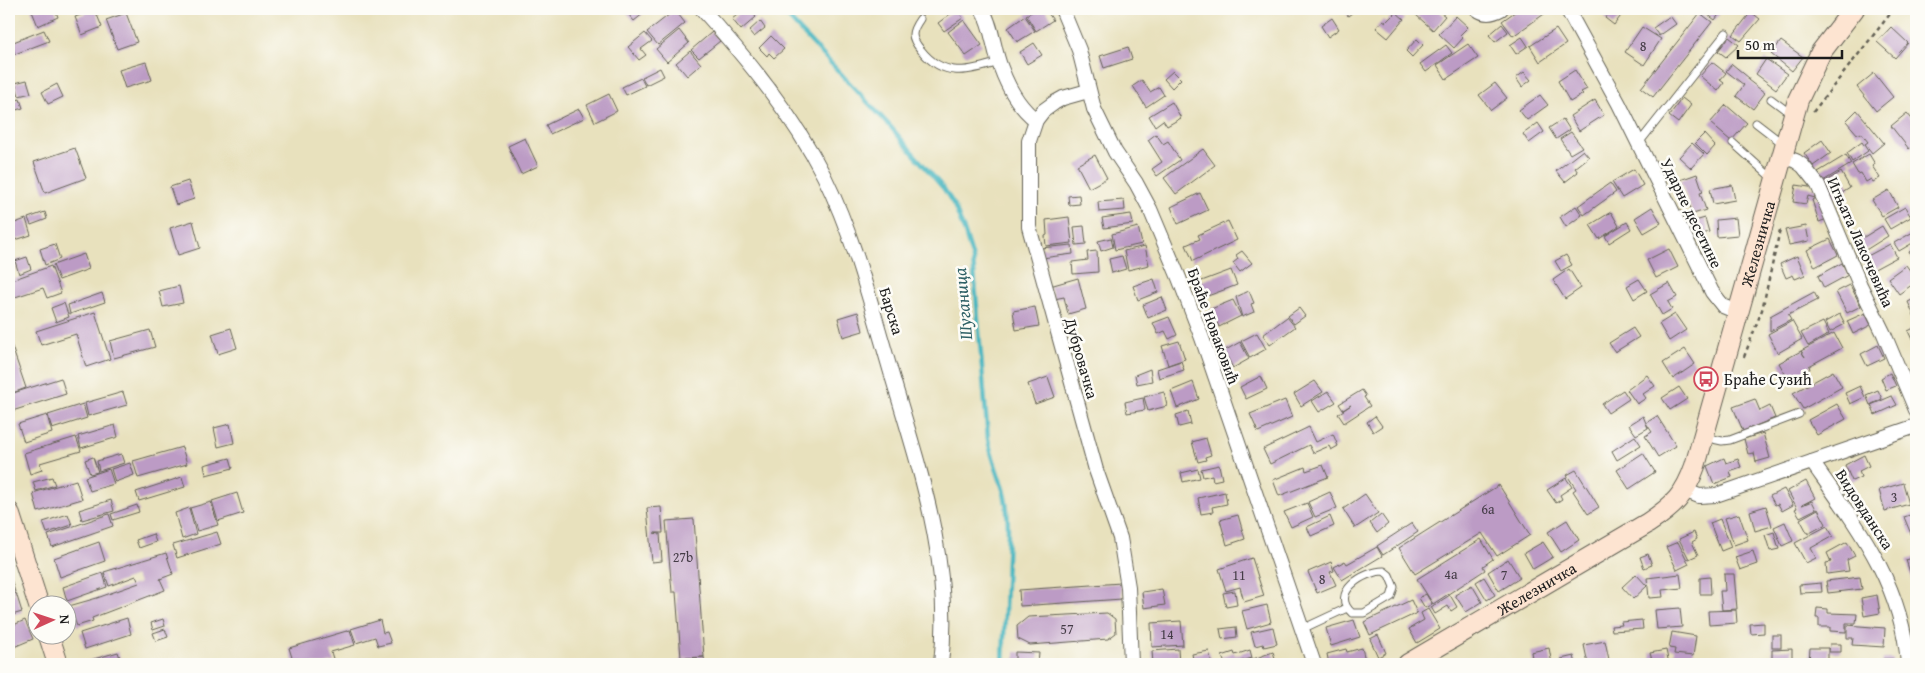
<svg xmlns="http://www.w3.org/2000/svg" width="1925" height="673" viewBox="0 0 1925 673" font-family="'Gentium Book Plus',serif">
<style>
.lines{fill:none;stroke-linecap:round;stroke-linejoin:round}
.stream{stroke:#47b6c0;stroke-width:4.5}
.building{fill:#bc9bc5}
.service-casing{stroke:#636154;stroke-width:9}
.minor-casing{stroke:#636154;stroke-width:16}
.secondary-casing{stroke:#636154;stroke-width:22}
.path{stroke:#636154;stroke-width:2.5;stroke-dasharray:4 4;stroke-linecap:butt}
.service{stroke:#fff;stroke-width:7}
.minor{stroke:#fff;stroke-width:14}
.secondary{stroke:#fde4d1;stroke-width:20}
.labels{text-anchor:middle;stroke-width:5;stroke-linejoin:round;paint-order:stroke}
.number-label{font-size:14px;fill:#443c46}
.street-label{font-size:16px;fill:#1c1c1c;stroke:#fdfcf7}
.poi-label{font-size:16px;fill:#1c1c1c;stroke:#fdfcf7;text-anchor:start}
.water-label{font-size:18px;font-style:italic;fill:#2f6166;stroke:#fdfcf7}
</style>
<rect width="100%" height="100%" fill="#fdfcf7"/>
<filter id="ink" filterUnits="userSpaceOnUse"><feTurbulence type="fractalNoise" baseFrequency=".02" numOctaves="2"/><feDisplacementMap in="SourceGraphic" scale="10" xChannelSelector="R" yChannelSelector="G"/><feConvolveMatrix kernelMatrix="1 2 1 2 8 2 1 2 1" color-interpolation-filters="sRGB"/></filter>
<filter id="wash" filterUnits="userSpaceOnUse"><feTurbulence type="fractalNoise" baseFrequency=".0096" numOctaves="4" result="noise"/><feDisplacementMap in="SourceGraphic" scale="20" xChannelSelector="R" yChannelSelector="G"/><feGaussianBlur stdDeviation="1.12" result="paint"/><feColorMatrix in="noise" values="0 0 0 0 0 0 0 0 0 0 0 0 0 0 0 0 0 1.4 0 .05"/><feComposite in="paint" operator="in"/></filter>
<g filter="url(#wash)">
<rect width="100%" height="100%" fill="#e8e1bd"/>
<g class="lines">
<path class="stream" d="M780 9 889 125 944 189 954 205 965 233 973 259 988 439C991 456 998 472 1003 489 1007 503 1008 518 1008 532L1003 664"/>
</g>
<g id="blocks">
<g class="building">
<polygon points="31,9 55,9 58,17 38,26"/>
<polygon points="624,9 649,9 634,21"/>
<polygon points="745,9 749,9 756,17 741,30 732,19"/>
<polygon points="957,9 963,18 944,31 938,23"/>
<polygon points="1037,9 1045,9 1053,20 1036,31 1026,15"/>
<polygon points="1343,9 1357,9 1348,16"/>
<polygon points="1422,9 1436,9 1445,16 1433,30 1416,15"/>
<polygon points="1519,9 1545,9 1547,12 1513,36 1502,21"/>
<polygon points="1612,9 1626,9 1614,25 1605,18"/>
<polygon points="1705,9 1723,9 1715,20 1703,11"/>
<polygon points="1906,9 1916,9 1916,18"/>
<polygon points="95,10 102,27 82,35 75,17"/>
<polygon points="675,10 685,23 658,45 647,32"/>
<polygon points="1396,12 1404,19 1388,38 1376,28 1383,20 1386,22"/>
<polygon points="1751,12 1760,19 1741,41 1733,35"/>
<polygon points="126,13 137,42 117,49 106,20"/>
<polygon points="1700,13 1712,22 1653,97 1641,88"/>
<polygon points="1025,16 1035,31 1017,42 1008,28"/>
<polygon points="1456,16 1468,27 1460,35 1463,38 1454,48 1439,34"/>
<polygon points="1670,16 1676,24 1659,36 1653,28"/>
<polygon points="1332,18 1339,29 1328,37 1321,26"/>
<polygon points="964,20 982,45 966,56 948,32"/>
<polygon points="760,21 765,28 754,37 749,31"/>
<polygon points="1502,24 1508,32 1495,42 1489,35"/>
<polygon points="1642,27 1661,39 1644,65 1625,52"/>
<polygon points="1891,27 1908,43 1895,58 1877,42"/>
<polygon points="1556,29 1566,44 1540,62 1530,46"/>
<polygon points="44,30 49,41 15,54 11,43"/>
<polygon points="679,30 689,43 667,62 656,49"/>
<polygon points="712,32 720,41 699,58 691,50"/>
<polygon points="645,33 652,41 641,49 646,55 639,60 628,47"/>
<polygon points="771,36 784,49 774,58 769,53 767,56 759,48"/>
<polygon points="1522,37 1528,46 1516,54 1510,45"/>
<polygon points="1729,37 1739,45 1726,57 1718,51"/>
<polygon points="1417,39 1423,45 1412,57 1406,51"/>
<polygon points="1781,41 1803,57 1792,71 1771,54"/>
<polygon points="1034,43 1042,55 1027,64 1020,52"/>
<polygon points="1468,44 1478,58 1446,79 1437,65"/>
<polygon points="1446,45 1452,53 1426,72 1420,64"/>
<polygon points="1128,47 1132,59 1104,68 1100,56"/>
<polygon points="690,51 701,64 687,76 676,63"/>
<polygon points="1766,59 1787,74 1776,89 1756,74"/>
<polygon points="146,62 152,80 125,88 119,70"/>
<polygon points="1712,62 1726,73 1720,80 1724,83 1718,91 1700,76"/>
<polygon points="1732,64 1749,78 1748,80 1765,93 1753,109 1736,96 1744,85 1726,71"/>
<polygon points="660,68 664,76 646,85 642,77"/>
<polygon points="1575,70 1587,89 1581,92 1583,94 1570,102 1558,81"/>
<polygon points="1173,71 1181,79 1172,88 1164,79"/>
<polygon points="1524,72 1531,80 1522,87 1516,78"/>
<polygon points="1874,73 1893,97 1876,111 1857,87"/>
<polygon points="641,78 645,86 626,95 622,87"/>
<polygon points="27,80 31,93 19,96 15,83"/>
<polygon points="1142,80 1150,92 1159,87 1164,95 1146,107 1133,86"/>
<polygon points="1495,83 1507,98 1491,110 1479,95"/>
<polygon points="57,84 63,97 48,104 42,92"/>
<polygon points="609,94 617,111 595,122 587,105"/>
<polygon points="1540,95 1548,105 1527,120 1519,110"/>
<polygon points="1682,98 1691,105 1678,123 1669,116"/>
<polygon points="20,99 23,108 9,112 9,102"/>
<polygon points="1595,100 1604,115 1579,131 1570,116"/>
<polygon points="1172,102 1181,118 1167,126 1163,120 1155,126 1149,116"/>
<polygon points="1726,105 1747,123 1731,141 1710,123"/>
<polygon points="579,109 584,118 550,134 546,125"/>
<polygon points="1857,110 1884,143 1872,153 1865,144 1868,142 1861,133 1858,135 1846,121"/>
<polygon points="1907,113 1916,124 1916,143 1909,149 1891,126"/>
<polygon points="1563,119 1570,130 1556,139 1549,128"/>
<polygon points="1538,123 1544,132 1529,143 1523,134"/>
<polygon points="1571,132 1582,147 1570,154 1560,139"/>
<polygon points="1156,134 1163,144 1168,141 1180,160 1157,176 1152,169 1162,162 1148,140"/>
<polygon points="1704,134 1715,146 1707,155 1695,143"/>
<polygon points="525,138 538,166 521,174 508,146"/>
<polygon points="1822,140 1831,153 1813,166 1804,153"/>
<polygon points="1862,142 1868,151 1852,162 1847,153"/>
<polygon points="1692,143 1704,154 1691,168 1679,157"/>
<polygon points="75,148 86,178 45,193 34,162"/>
<polygon points="1203,149 1215,165 1176,194 1164,178"/>
<polygon points="1583,150 1589,157 1575,168 1578,172 1565,182 1556,171"/>
<polygon points="1869,154 1875,164 1872,166 1880,178 1873,182 1871,179 1866,182 1861,173 1858,174 1852,164"/>
<polygon points="1095,155 1107,178 1089,188 1077,165"/>
<polygon points="1846,155 1851,164 1823,181 1818,172"/>
<polygon points="1634,169 1643,185 1622,198 1612,182"/>
<polygon points="9,170 14,188 9,189"/>
<polygon points="1841,172 1850,188 1834,198 1824,182"/>
<polygon points="1697,174 1703,192 1700,193 1706,210 1693,214 1680,180"/>
<polygon points="188,181 194,199 176,205 170,187"/>
<polygon points="1610,183 1616,192 1584,215 1578,206"/>
<polygon points="1732,185 1735,200 1713,204 1710,189"/>
<polygon points="1796,185 1816,188 1815,198 1808,196 1806,204 1793,202"/>
<polygon points="1889,190 1898,207 1882,216 1872,200"/>
<polygon points="1200,193 1208,210 1178,224 1171,207"/>
<polygon points="1079,195 1080,204 1069,205 1068,196"/>
<polygon points="1820,197 1827,219 1819,222 1812,200"/>
<polygon points="1124,200 1125,210 1099,212 1098,202"/>
<polygon points="1576,206 1582,215 1566,227 1560,217"/>
<polygon points="1652,207 1661,223 1644,233 1635,218"/>
<polygon points="1905,207 1911,217 1890,229 1884,219"/>
<polygon points="45,212 47,219 31,225 28,218"/>
<polygon points="1611,212 1619,226 1599,239 1590,225"/>
<polygon points="1131,214 1133,224 1104,228 1102,218"/>
<polygon points="1069,217 1072,243 1046,246 1045,236 1047,235 1046,220"/>
<polygon points="1705,218 1709,232 1700,235 1695,221"/>
<polygon points="1736,218 1738,235 1717,237 1716,220"/>
<polygon points="26,219 31,235 9,242 9,225"/>
<polygon points="193,221 200,248 178,255 170,228"/>
<polygon points="1228,221 1237,240 1193,261 1186,245 1200,239 1198,235"/>
<polygon points="1627,222 1631,229 1609,243 1605,236"/>
<polygon points="1084,226 1086,244 1076,245 1074,227"/>
<polygon points="1806,226 1809,241 1789,245 1785,230"/>
<polygon points="1882,226 1888,236 1861,253 1853,238 1861,233 1864,237"/>
<polygon points="1138,227 1142,244 1115,250 1112,234"/>
<polygon points="1913,232 1916,241 1899,251 1894,243"/>
<polygon points="1111,238 1113,247 1101,251 1098,241"/>
<polygon points="1830,239 1838,255 1815,267 1807,250"/>
<polygon points="55,244 60,259 45,265 40,249"/>
<polygon points="1890,244 1897,257 1869,272 1862,259"/>
<polygon points="1072,245 1073,254 1042,258 1041,248"/>
<polygon points="1145,246 1149,265 1128,270 1124,251"/>
<polygon points="1916,248 1916,258 1913,260 1909,252"/>
<polygon points="1669,249 1678,267 1656,278 1647,260"/>
<polygon points="1097,251 1098,272 1073,274 1072,262 1088,260 1087,252"/>
<polygon points="1242,251 1252,263 1240,272 1233,263 1238,259 1236,255"/>
<polygon points="84,254 89,269 59,280 53,265"/>
<polygon points="1566,255 1572,265 1561,271 1555,261"/>
<polygon points="1122,256 1126,269 1112,273 1109,259"/>
<polygon points="1797,256 1805,275 1795,279 1793,275 1786,278 1780,264"/>
<polygon points="27,257 31,269 19,274 15,261"/>
<polygon points="1842,263 1848,275 1824,288 1818,276"/>
<polygon points="1906,265 1916,279 1916,282 1899,294 1888,278"/>
<polygon points="51,266 61,293 47,298 43,288 9,299 9,281"/>
<polygon points="1569,269 1581,288 1565,299 1553,280"/>
<polygon points="1231,270 1237,285 1205,297 1199,282"/>
<polygon points="1078,278 1086,309 1068,314 1064,297 1054,299 1050,286"/>
<polygon points="1154,279 1158,292 1138,300 1133,286"/>
<polygon points="1639,279 1647,291 1634,299 1627,286"/>
<polygon points="1669,283 1677,297 1668,302 1672,309 1662,315 1650,294"/>
<polygon points="1850,285 1861,306 1847,313 1836,292"/>
<polygon points="179,286 183,303 163,307 159,291"/>
<polygon points="1249,291 1254,303 1251,304 1254,312 1242,317 1236,297"/>
<polygon points="1814,292 1818,300 1788,315 1791,320 1770,331 1770,316"/>
<polygon points="102,293 105,302 70,314 68,305"/>
<polygon points="1162,297 1167,310 1148,318 1143,305"/>
<polygon points="1916,298 1916,320 1908,302"/>
<polygon points="1233,300 1241,316 1219,327 1211,309"/>
<polygon points="64,303 69,317 56,322 51,308"/>
<polygon points="1035,307 1039,326 1016,330 1013,311"/>
<polygon points="1299,308 1305,316 1294,324 1288,316"/>
<polygon points="95,312 110,359 86,367 76,334 41,345 36,331"/>
<polygon points="858,312 863,331 843,337 838,318"/>
<polygon points="1865,313 1871,325 1853,334 1847,321"/>
<polygon points="1675,314 1686,330 1669,341 1659,324"/>
<polygon points="1840,314 1845,324 1830,332 1825,322"/>
<polygon points="1169,317 1177,335 1169,339 1165,331 1158,334 1153,323"/>
<polygon points="1287,317 1295,327 1270,345 1263,335"/>
<polygon points="1792,321 1802,339 1778,353 1768,334"/>
<polygon points="1823,322 1829,334 1808,346 1801,333"/>
<polygon points="1916,327 1916,348 1908,331"/>
<polygon points="231,328 237,348 218,354 212,334"/>
<polygon points="1633,328 1639,337 1615,352 1609,343"/>
<polygon points="150,330 155,347 114,358 110,341"/>
<polygon points="1257,333 1266,349 1250,358 1241,341"/>
<polygon points="1834,333 1842,348 1809,366 1810,369 1789,381 1779,363 1801,351 1805,357 1801,351"/>
<polygon points="9,338 26,388 10,394 61,378 66,394 9,412"/>
<polygon points="1179,341 1185,359 1168,365 1162,346"/>
<polygon points="1240,342 1249,359 1233,368 1224,351"/>
<polygon points="1878,345 1884,358 1867,366 1861,354"/>
<polygon points="1685,349 1695,364 1673,379 1663,363"/>
<polygon points="1181,361 1184,370 1159,378 1157,369"/>
<polygon points="1150,369 1152,381 1137,384 1135,375"/>
<polygon points="1833,371 1842,387 1803,409 1793,393"/>
<polygon points="1890,373 1896,386 1886,390 1881,378"/>
<polygon points="1647,375 1655,386 1643,394 1646,398 1637,404 1627,390"/>
<polygon points="1261,376 1267,389 1246,399 1240,387"/>
<polygon points="1048,377 1055,397 1035,404 1028,384"/>
<polygon points="1315,381 1323,392 1301,406 1294,394"/>
<polygon points="1193,382 1199,399 1177,408 1171,391"/>
<polygon points="1860,386 1865,397 1850,404 1845,393"/>
<polygon points="1679,387 1687,399 1670,410 1662,398"/>
<polygon points="1362,390 1366,396 1364,397 1370,406 1344,423 1338,414 1351,405 1343,410 1339,404"/>
<polygon points="1623,390 1629,399 1608,413 1602,404"/>
<polygon points="1878,390 1882,399 1870,405 1866,395"/>
<polygon points="1328,391 1336,402 1319,412 1312,401"/>
<polygon points="123,392 127,405 88,416 85,403"/>
<polygon points="1164,392 1167,406 1148,411 1144,397"/>
<polygon points="1892,396 1897,405 1875,415 1871,405"/>
<polygon points="1143,398 1145,410 1127,413 1125,402"/>
<polygon points="1755,399 1760,411 1770,406 1775,418 1743,431 1733,407"/>
<polygon points="1285,400 1292,417 1258,432 1250,414"/>
<polygon points="83,404 87,418 52,429 48,415"/>
<polygon points="1837,404 1846,419 1817,435 1808,420"/>
<polygon points="1188,411 1191,424 1179,427 1176,415"/>
<polygon points="47,415 52,433 24,442 18,424"/>
<polygon points="1375,416 1382,426 1373,432 1367,422"/>
<polygon points="1643,416 1648,428 1636,435 1629,425"/>
<polygon points="1657,416 1676,446 1658,457 1645,436 1652,432 1646,423"/>
<polygon points="230,424 234,443 218,447 214,428"/>
<polygon points="115,425 118,437 81,448 78,436"/>
<polygon points="1309,427 1316,442 1333,434 1338,446 1331,450 1329,446 1313,453 1309,445 1270,464 1263,449"/>
<polygon points="1763,433 1770,458 1756,462 1754,453 1748,454 1744,439"/>
<polygon points="1635,436 1641,445 1617,460 1612,451"/>
<polygon points="76,437 81,451 40,463 42,470 30,474 24,453"/>
<polygon points="1206,438 1211,455 1205,457 1206,460 1198,462 1192,442"/>
<polygon points="182,447 187,464 138,478 133,461"/>
<polygon points="1643,453 1655,472 1629,489 1617,470"/>
<polygon points="121,454 124,463 99,471 97,461"/>
<polygon points="1864,455 1869,466 1859,471 1861,477 1852,481 1845,465"/>
<polygon points="93,457 98,472 90,474 85,460"/>
<polygon points="230,458 233,468 206,475 204,465"/>
<polygon points="1724,458 1726,463 1738,459 1741,467 1730,471 1732,477 1714,484 1707,466"/>
<polygon points="130,463 134,475 115,482 111,469"/>
<polygon points="1219,465 1222,479 1213,481 1212,475 1203,477 1201,469"/>
<polygon points="1323,465 1328,477 1279,496 1273,480 1305,467 1306,471"/>
<polygon points="109,469 114,484 90,491 85,477"/>
<polygon points="1198,469 1200,478 1183,482 1181,473"/>
<polygon points="1576,470 1599,507 1588,514 1573,491 1576,489 1567,475"/>
<polygon points="52,477 55,485 36,491 33,482"/>
<polygon points="182,477 185,487 139,501 136,492"/>
<polygon points="1566,478 1572,487 1560,495 1562,499 1556,503 1547,490"/>
<polygon points="76,480 82,499 38,512 33,493"/>
<polygon points="1806,481 1815,498 1802,505 1812,501 1816,509 1800,517 1795,509 1797,508 1788,491"/>
<polygon points="1903,483 1909,504 1885,511 1879,490"/>
<polygon points="1499,485 1530,535 1497,556 1482,533 1415,574 1399,548"/>
<polygon points="1784,489 1793,505 1782,511 1778,504 1775,505 1770,496"/>
<polygon points="1225,492 1227,504 1212,507 1213,512 1201,514 1198,498"/>
<polygon points="1330,492 1337,508 1315,517 1308,502"/>
<polygon points="237,493 243,513 218,521 212,501"/>
<polygon points="1365,494 1378,513 1355,528 1343,509"/>
<polygon points="111,500 114,511 82,520 79,510"/>
<polygon points="211,502 218,525 197,531 190,508"/>
<polygon points="1307,503 1313,517 1291,527 1284,512"/>
<polygon points="137,505 139,512 113,520 111,514"/>
<polygon points="1766,506 1772,526 1755,531 1750,511"/>
<polygon points="661,507 663,533 654,533 660,534 662,561 652,562 647,508"/>
<polygon points="189,508 196,534 182,539 175,513"/>
<polygon points="1818,509 1826,524 1808,534 1800,519"/>
<polygon points="1916,513 1916,533 1911,534 1904,517"/>
<polygon points="68,514 72,525 47,533 43,522"/>
<polygon points="109,514 113,526 52,547 48,535"/>
<polygon points="1381,514 1388,524 1377,533 1370,523"/>
<polygon points="1739,514 1748,540 1734,545 1725,518"/>
<polygon points="1238,515 1245,539 1227,545 1220,520"/>
<polygon points="1330,516 1334,526 1311,536 1307,527"/>
<polygon points="694,519 704,657 681,658 676,592 672,592 666,521"/>
<polygon points="1720,519 1731,547 1721,551 1710,523"/>
<polygon points="1567,520 1579,540 1561,552 1548,532"/>
<polygon points="1785,522 1793,541 1782,546 1774,527"/>
<polygon points="1412,523 1418,532 1383,555 1377,546"/>
<polygon points="1827,526 1833,536 1811,548 1816,558 1806,563 1795,543"/>
<polygon points="217,532 221,544 177,558 173,545"/>
<polygon points="1694,532 1697,539 1692,542 1698,555 1689,559 1679,539"/>
<polygon points="1774,532 1779,549 1770,551 1765,535"/>
<polygon points="153,534 156,542 139,548 136,540"/>
<polygon points="1481,539 1493,559 1483,566 1485,570 1433,604 1417,579"/>
<polygon points="99,542 105,561 60,577 54,558"/>
<polygon points="1543,542 1553,557 1533,569 1524,553"/>
<polygon points="1678,542 1689,564 1677,570 1666,547"/>
<polygon points="1847,542 1855,556 1847,560 1849,571 1827,574 1826,563 1831,562 1827,553"/>
<polygon points="1377,547 1382,556 1342,580 1334,567 1345,561 1347,564"/>
<polygon points="1753,551 1757,564 1740,570 1735,557"/>
<polygon points="166,553 173,574 160,579 165,590 92,618 93,621 77,626 69,606 97,598 139,583 136,576 109,586 104,572"/>
<polygon points="1648,554 1652,565 1644,568 1640,557"/>
<polygon points="1916,557 1916,582 1913,582 1906,560"/>
<polygon points="1252,558 1264,596 1244,602 1240,587 1226,591 1219,569"/>
<polygon points="1508,559 1520,578 1499,591 1488,572"/>
<polygon points="1331,562 1334,571 1330,572 1336,585 1317,593 1308,572"/>
<polygon points="9,573 15,592 9,594"/>
<polygon points="103,573 107,587 67,601 63,587"/>
<polygon points="1636,574 1647,586 1633,599 1622,587"/>
<polygon points="1680,574 1682,588 1662,590 1663,597 1649,598 1647,578"/>
<polygon points="1724,574 1734,574 1737,609 1722,610 1720,591 1725,591"/>
<polygon points="1484,577 1495,595 1487,600 1476,582"/>
<polygon points="1710,577 1711,594 1700,594 1700,578"/>
<polygon points="1860,577 1862,589 1828,593 1826,581"/>
<polygon points="1121,583 1122,599 1020,606 1019,590"/>
<polygon points="1821,583 1822,592 1800,593 1799,585"/>
<polygon points="1472,585 1482,602 1466,612 1455,595"/>
<polygon points="1162,589 1165,605 1144,608 1142,592"/>
<polygon points="1235,591 1237,605 1226,607 1223,593"/>
<polygon points="16,593 22,612 12,615 9,607 9,595"/>
<polygon points="1426,594 1432,604 1425,608 1419,598"/>
<polygon points="1450,595 1457,607 1451,611 1448,606 1435,614 1431,607"/>
<polygon points="1877,595 1880,613 1864,616 1861,598"/>
<polygon points="1411,600 1417,613 1370,635 1364,622"/>
<polygon points="1267,605 1271,622 1247,629 1242,611"/>
<polygon points="1680,608 1682,627 1657,629 1655,610"/>
<polygon points="1817,608 1828,609 1828,613 1857,614 1856,623 1846,623 1846,632 1830,631 1830,627 1819,627 1819,618 1816,618"/>
<polygon points="1428,609 1440,629 1417,643 1409,629 1424,620 1421,613"/>
<polygon points="1736,610 1737,623 1709,625 1708,611"/>
<polygon points="1107,613 1115,619 1116,633 1108,639 1030,645 1018,639 1017,626 1028,617"/>
<polygon points="127,618 131,634 85,649 80,633"/>
<polygon points="163,619 165,626 153,630 151,623"/>
<polygon points="25,620 33,639 9,649 9,627"/>
<polygon points="380,620 383,633 387,632 391,643 378,646 375,637 356,643 351,629"/>
<polygon points="1354,620 1360,637 1331,646 1326,628"/>
<polygon points="1642,620 1643,629 1612,631 1611,626 1622,625 1621,622"/>
<polygon points="1181,621 1183,645 1152,647 1151,623"/>
<polygon points="1764,623 1764,633 1751,634 1750,624"/>
<polygon points="1847,625 1885,628 1884,647 1852,645 1853,638 1847,638"/>
<polygon points="1236,627 1237,637 1222,639 1220,629"/>
<polygon points="1273,627 1277,644 1264,647 1263,644 1255,646 1251,632"/>
<polygon points="165,629 168,637 156,641 153,633"/>
<polygon points="350,630 355,645 331,652 334,662 326,664 294,664 289,648"/>
<polygon points="1672,632 1696,636 1693,656 1674,654 1675,649 1669,648"/>
<polygon points="1378,635 1386,653 1378,657 1370,639"/>
<rect x="1772" y="635" width="9" height="13"/>
<polygon points="1605,641 1610,664 1588,664 1584,645"/>
<polygon points="1830,644 1841,644 1841,652 1829,652"/>
<polygon points="1362,648 1366,664 1329,664 1327,654 1346,649 1347,652"/>
<polygon points="1549,648 1552,664 1533,664 1531,652"/>
<polygon points="1810,648 1828,648 1828,663 1809,663"/>
<polygon points="1178,649 1179,664 1153,664 1152,651"/>
<polygon points="1792,649 1792,664 1772,664 1772,650"/>
<polygon points="1250,650 1252,658 1232,664 1225,664 1222,656 1234,652 1235,655"/>
<polygon points="1666,650 1669,664 1653,664 1650,653"/>
<polygon points="1209,651 1212,664 1194,664 1192,654"/>
<polygon points="118,652 122,664 88,664 87,661"/>
<polygon points="1015,652 1039,653 1038,664 1015,664"/>
<polygon points="1273,652 1277,664 1239,664"/>
<polygon points="1574,656 1576,664 1562,664 1561,659"/>
<polygon points="704,657 705,664 682,664 681,659"/>
<polygon points="1883,659 1893,659 1893,664 1882,664"/>
</g>
</g>
</g>
<g filter="url(#ink)">
<use href="#blocks" fill-opacity="0" stroke="#636154" stroke-width="1"/>
<g class="lines">
<g class="service-casing">
<g id="service">
<path d="M920 19C911 32 910 37 921 50 943 78 968 72 999 62"/>
<polyline points="1771,99 1791,114"/>
<polyline points="1756,123 1782,143"/>
<polyline points="1639,143 1726,33"/>
<polyline points="1733,143 1774,180"/>
<polyline points="1704,437 1722,441 1730,440 1799,414"/>
<path d="M1384 571 1389 575 1394 587 1391 597 1364 613H1352C1329 593 1364 571 1384 571Z"/>
<polyline points="1302,629 1347,608"/>
</g>
</g>
<g class="minor-casing">
<g id="minor">
<path d="M702 9C748 60 793 115 824 176 854 237 871 304 890 369 918 465 953 562 941 664"/>
<path d="M982 9C993 27 993 49 1001 68 1008 87 1020 108 1036 120"/>
<polyline points="1062,9 1079,50 1094,109 1115,152 1136,183 1150,209 1179,278 1202,338 1314,664"/>
<path d="M1477 9C1485 15 1492 14 1501 9"/>
<polyline points="1567,9 1619,104 1712,292 1723,306 1740,313"/>
<polyline points="1088,91 1063,98 1054,103 1043,111 1036,120 1029,141 1029,227 1096,470 1120,538 1128,587 1131,664"/>
<polyline points="1782,156 1796,161 1803,166 1818,185 1860,285 1884,334 1916,410"/>
<path d="M1812 462C1857 526 1902 583 1908 664"/>
<polyline points="1684,490 1699,496 1716,495 1916,426"/>
</g>
</g>
<g class="secondary-casing">
<g id="secondary">
<polyline points="9,512 39,606"/>
<polyline points="49,636 58,664"/>
<path id="s1" d="M1408 664 1648 523C1674 506 1685 495 1695 466L1798 100 1821 52 1854 9"/>
</g>
</g>
<g class="path">
<polyline points="1813,112 1894,9"/>
<polyline points="1744,357 1762,310 1780,230"/>
</g>
<use href="#service" class="service"/>
<use href="#minor" class="minor"/>
<use href="#secondary" class="secondary"/>
</g>
</g>
<defs>
<g id="bus-ring" transform="scale(1.25)"><circle r="9.5" fill="#fdfcf7" stroke="#d1495b" stroke-width="1.5"/><path d="M-5-6H5V4H4V6H2V4H-2V6H-4V4H-5ZM-3.5-4V0h7V-4ZM-3.5 1.2v1.5H-2V1.2ZM2 1.2v1.5H3.5V1.2Z" fill="#d1495b"/></g>
</defs>
<g fill-rule="evenodd">
<use href="#bus-ring" x="1706" y="379"/>
</g>
<g class="labels">
<g class="number-label">
<text x="1643" y="51">8</text>
<text x="1894" y="502">3</text>
<text x="1488" y="514">6a</text>
<text x="683" y="562">27b</text>
<text x="1451" y="579">4a</text>
<text x="1239" y="580">11</text>
<text x="1504" y="580">7</text>
<text x="1322" y="584">8</text>
<text x="1067" y="634">57</text>
<text x="1167" y="639">14</text>
</g>
<g class="street-label">
<text transform="translate(1692 213) rotate(64)" y="6">Ударне десетине</text>
<text transform="translate(1861 242) rotate(66)" y="6">Игњата Лакочевића</text>
<text dy="6" stroke="none"><textPath href="#s1" startOffset="585">Железничка</textPath></text>
<text transform="translate(892 311) rotate(73)" y="6">Барска</text>
<text transform="translate(1214 326) rotate(70)" y="6">Браће Новаковић</text>
<text transform="translate(1082 358) rotate(74)" y="6">Дубровачка</text>
<text transform="translate(1865 509) rotate(57)" y="6">Видовданска</text>
<text dy="6" stroke="none"><textPath href="#s1" startOffset="149">Железничка</textPath></text>
</g>
<g class="poi-label">
<text x="1724" y="385">Браће Сузић</text>
</g>
<g class="water-label">
<text transform="translate(963 304) rotate(-95)" y="6">Шуганица</text>
</g>
</g>
<rect width="1925" height="673" fill="none" stroke="#fdfcf7" stroke-width="30"/>
<g transform="translate(52 620) rotate(87)"><circle r="24" fill="#fdfcf7" stroke="#a3a29f"/>
<path d="M0-4L9 19L0 12L-9 19Z" fill="#d1495b"/>
<text y="-8" font-size="14" font-weight="bold" text-anchor="middle" fill="#1c1c1c">N</text>
</g>
<path d="M1738 50v8h104v-8" fill="none" stroke="#1c1c1c" stroke-width="2.5"/>
<text x="1745" y="50" font-size="15" fill="#1c1c1c" stroke="#fdfcf7" stroke-width="4" paint-order="stroke">50 m</text>
</svg>
